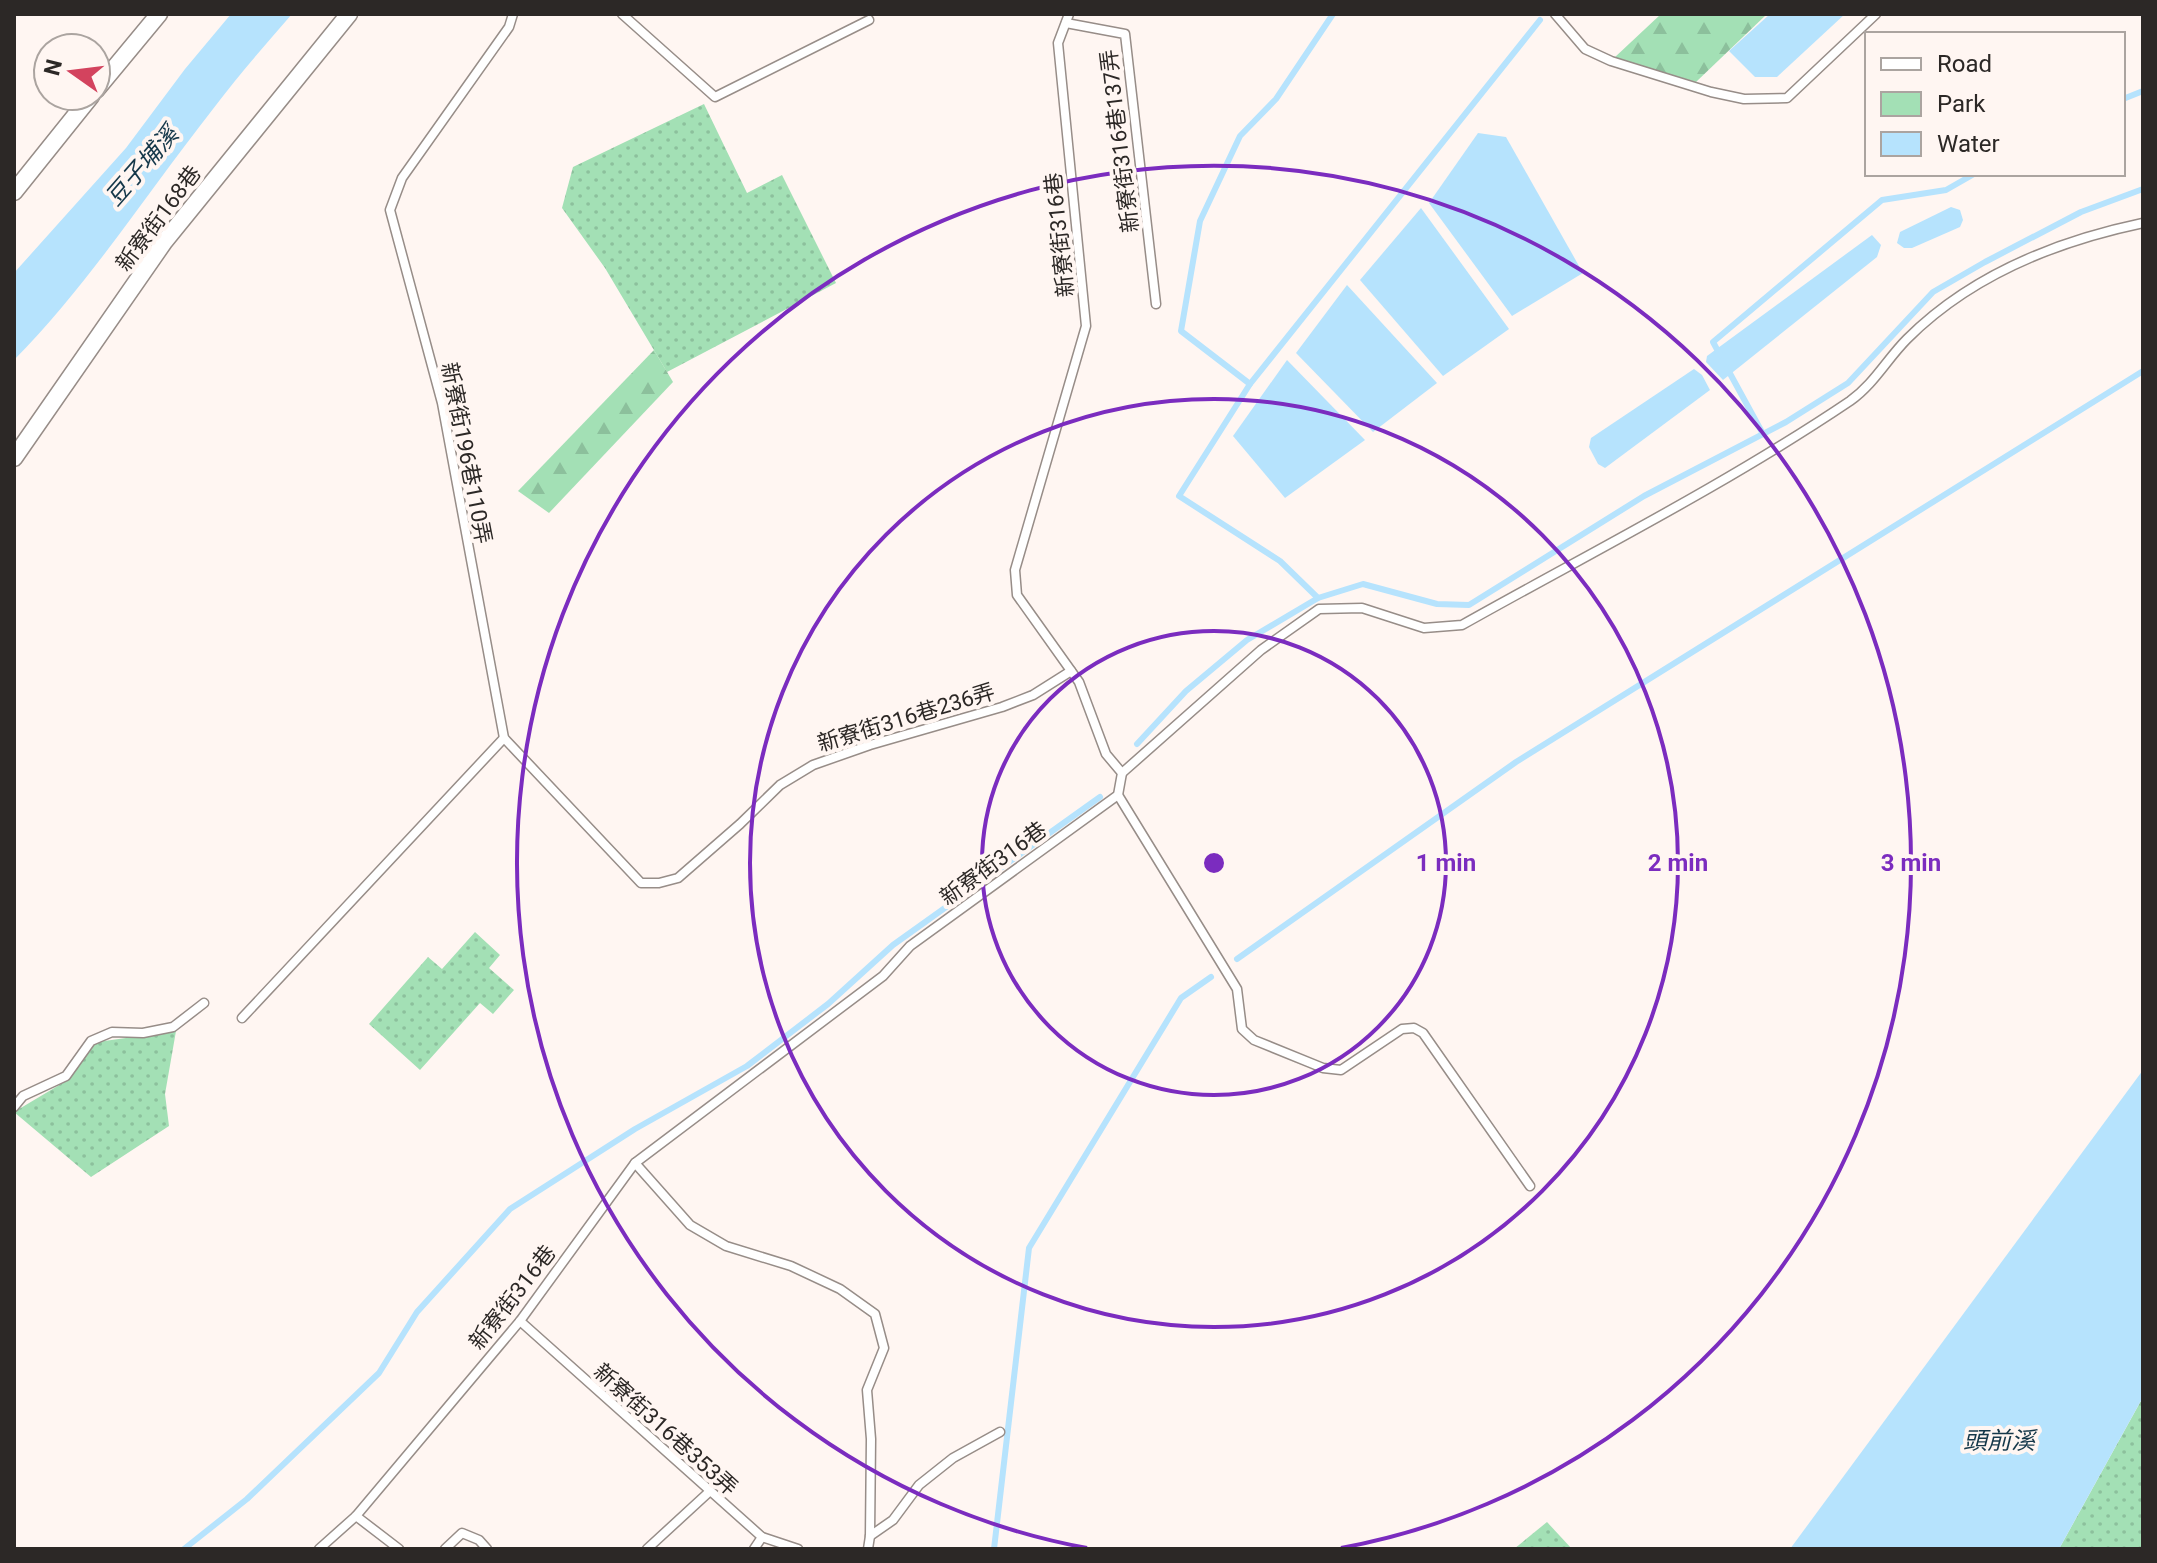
<svg xmlns="http://www.w3.org/2000/svg" width="2157" height="1563" viewBox="0 0 2157 1563" font-family="Roboto,'Noto Sans TC',sans-serif">
<style>
.green{fill:url(#green-dots)}
.forest{fill:url(#forest-firs)}
.water{fill:#b6e3fd}
.lines{fill:none;stroke-linecap:round;stroke-linejoin:round}
.stream{stroke:#b6e3fd;stroke-width:6}
.lane-casing{stroke:#978d88;stroke-width:11}
.street-casing{stroke:#978d88;stroke-width:19}
.lane{stroke:#fff;stroke-width:8}
.street{stroke:#fff;stroke-width:16}
.ring{fill:none;stroke:#7b2cbf;stroke-width:4}
.labels{text-anchor:middle;stroke-width:8;stroke-linejoin:round;paint-order:stroke}
.street-label{font-size:22px;fill:#2c2826;stroke:#fff6f2}
.water-label{font-size:24px;font-style:italic;fill:#15384a;stroke:#fff6f2}
.centre{fill:#7b2cbf;stroke:#fff6f2;stroke-width:4}
.ring-label{font-size:24px;text-anchor:middle;font-weight:bold;fill:#7b2cbf;stroke:#fff6f2;stroke-width:8;stroke-linejoin:round;paint-order:stroke}
</style>
<defs>
<pattern id="green-dots" width="8" height="8" patternUnits="userSpaceOnUse" patternTransform="scale(2)"><rect width="8" height="8" fill="#a3e0b5"/><path d="M2 2h.1M6 6h.1" fill="none" stroke="#8cc09c" stroke-width="1.8" stroke-linecap="round"/></pattern>
<pattern id="forest-firs" width="22" height="20" patternUnits="userSpaceOnUse" patternTransform="scale(2)"><rect width="22" height="20" fill="#a3e0b5"/><path d="M5 1l3.5 6h-7zM16 11l3.5 6h-7z" fill="#8cc09c"/></pattern>
</defs>
<rect width="100%" height="100%" fill="#fff6f2"/>
<g class="green">
<polygon points="704,104 747,193 782,175 836,283 667,372 605,268 562,208 573,167"/>
<polygon points="475,932 500,955 489,968 514,990 493,1014 480,1003 420,1070 369,1024 428,957 442,969"/>
<polygon points="176,1031 165,1094 169,1126 91,1177 14,1112 66,1081 90,1043"/>
<polygon points="2143,1397 2143,1549 2059,1549"/>
<polygon points="1547,1522 1572,1549 1514,1549"/>
</g>
<g class="forest">
<polygon points="1661,14 1767,14 1696,82 1614,58"/>
<polygon points="654,350 673,382 549,513 518,491"/>
</g>
<g class="water">
<path d="M231 14H292C265 45 238 76 213 109 147 193 89 284 14 360V273L126 148 185 69Z"/>
<polygon points="1770,14 1845,14 1777,77 1755,77 1729,51"/>
<polygon points="1478,133 1506,137 1583,273 1512,316 1429,203"/>
<polygon points="1951,207 1960,210 1963,220 1960,227 1912,248 1904,248 1897,243 1900,232"/>
<polygon points="1421,208 1509,329 1443,376 1360,280"/>
<polygon points="1872,235 1881,245 1877,257 1723,380 1706,362 1707,356"/>
<polygon points="1347,285 1437,383 1373,432 1296,353"/>
<polygon points="1287,360 1365,440 1285,498 1233,436"/>
<polygon points="1694,369 1702,375 1710,390 1605,468 1598,464 1589,447 1591,438"/>
<polygon points="2143,1070 2143,1397 2059,1549 1790,1549"/>
</g>
<g class="lines">
<g class="stream">
<polyline points="2123,99 2143,91"/>
<polyline points="1720,355 1713,342 1882,200 1946,190 1974,174"/>
<polyline points="1727,368 1763,434"/>
<polyline points="1250,384 1540,20"/>
<polyline points="1318,598 1280,561 1179,496 1250,384 1181,331 1200,221 1240,136 1276,99 1333,14"/>
<polyline points="1137,744 1186,691 1247,640 1318,598 1363,584 1437,604 1469,605 1644,496 1786,422 1848,383 1933,292 1985,262 2081,212 2143,189"/>
<polyline points="1237,959 1516,762 2143,371"/>
<polyline points="184,1549 247,1499 379,1373 417,1312 510,1209 635,1129 747,1066 828,1004 893,945 1100,797"/>
<polyline points="994,1549 1029,1248 1181,998 1211,977"/>
</g>
<g class="lane-casing">
<g id="lane">
<polyline points="513,14 509,27 402,178 390,210 442,403 504,738 641,883 659,883 678,878 740,824 780,785 813,765 870,745 1002,707 1033,695 1071,671"/>
<polyline points="622,14 715,97 869,20"/>
<polyline points="1555,14 1585,49 1611,61 1711,92 1744,99 1787,98 1876,14"/>
<polyline points="1066,23 1125,34 1156,304"/>
<path d="M1122 773 1261 650 1319 609 1362 608 1424 628 1462 625C1592 552 1727 484 1850 401 1874 384 1887 359 1907 339 1971 275 2057 241 2143 223"/>
<polyline points="1118,795 1237,989 1242,1029 1254,1040 1323,1068 1341,1070 1402,1029 1414,1028 1423,1033 1530,1186"/>
<polyline points="242,1018 504,738"/>
<polyline points="14,1107 23,1096 66,1076 91,1041 112,1032 143,1033 173,1027 204,1003"/>
<polyline points="635,1163 690,1225 726,1246 791,1266 840,1289 875,1314 884,1348 867,1390 871,1439 870,1536 868,1549"/>
<polyline points="520,1321 762,1537 798,1549"/>
<polyline points="356,1516 399,1549"/>
<polyline points="870,1536 893,1520 919,1485 953,1458 1000,1432"/>
<polyline points="319,1549 356,1516 520,1321 635,1163 883,976 910,946 1118,795 1122,773 1106,754 1079,682 1017,595 1015,570 1086,326 1058,43 1069,14"/>
<polyline points="445,1549 462,1533 479,1540 487,1549"/>
<polyline points="647,1549 709,1492"/>
<polyline points="754,1549 762,1537"/>
</g>
</g>
<g class="street-casing">
<g id="street">
<polyline points="96,90 159,14"/>
<polyline points="14,192 91,96"/>
<polyline points="14,458 164,242 349,14"/>
</g>
</g>
<use href="#lane" class="lane"/>
<use href="#street" class="street"/>
</g>
<g class="ring">
<circle cx="1214" cy="863" r="232"/>
<circle cx="1214" cy="863" r="464"/>
<path d="M1087 1548A697 697 0 1 1 1341 1548"/>
</g>
<g class="labels">
<g class="street-label">
<text transform="translate(1119 141) rotate(-97)" y="8">新寮街316巷137弄</text>
<text transform="translate(158 218) rotate(-53)" y="8">新寮街168巷</text>
<text transform="translate(1059 235) rotate(-96)" y="8">新寮街316巷</text>
<text transform="translate(467 453) rotate(79)" y="8">新寮街196巷110弄</text>
<text transform="translate(906 717) rotate(-17)" y="8">新寮街316巷236弄</text>
<text transform="translate(993 863) rotate(-36)" y="8">新寮街316巷</text>
<text transform="translate(512 1297) rotate(-52)" y="8">新寮街316巷</text>
<text transform="translate(666 1429) rotate(42)" y="8">新寮街316巷353弄</text>
</g>
<g class="water-label">
<text transform="translate(142 166) rotate(-49)" y="8">豆子埔溪</text>
<text x="1999" y="1449">頭前溪</text>
</g>
</g>
<circle cx="1214" cy="863" r="12" class="centre"/>
<g class="ring-label">
<text x="1446" y="871">1 min</text>
<text x="1678" y="871">2 min</text>
<text x="1911" y="871">3 min</text>
</g>
<rect width="2157" height="1563" fill="none" stroke="#2c2826" stroke-width="32"/>
<rect x="1865" y="32" width="260" height="144" fill="#fff6f2" stroke="#aba4a0" stroke-width="2"/>
<rect x="1881" y="58" width="40" height="12" fill="#ffffff" stroke="#aba4a0" stroke-width="2"/>
<text x="1937" y="72" font-size="24" fill="#2c2826">Road</text>
<rect x="1881" y="92" width="40" height="24" fill="#a3e0b5" stroke="#aba4a0" stroke-width="2"/>
<text x="1937" y="112" font-size="24" fill="#2c2826">Park</text>
<rect x="1881" y="132" width="40" height="24" fill="#b6e3fd" stroke="#aba4a0" stroke-width="2"/>
<text x="1937" y="152" font-size="24" fill="#2c2826">Water</text>
<g transform="translate(72 72) rotate(284)"><circle r="38" fill="#fff6f2" stroke="#aba4a0" stroke-width="2"/>
<path d="M0-6L14 30L0 20L-14 30Z" fill="#d3435e"/>
<text y="-12" font-size="22" font-weight="bold" text-anchor="middle" fill="#2c2826">N</text>
</g>
</svg>
